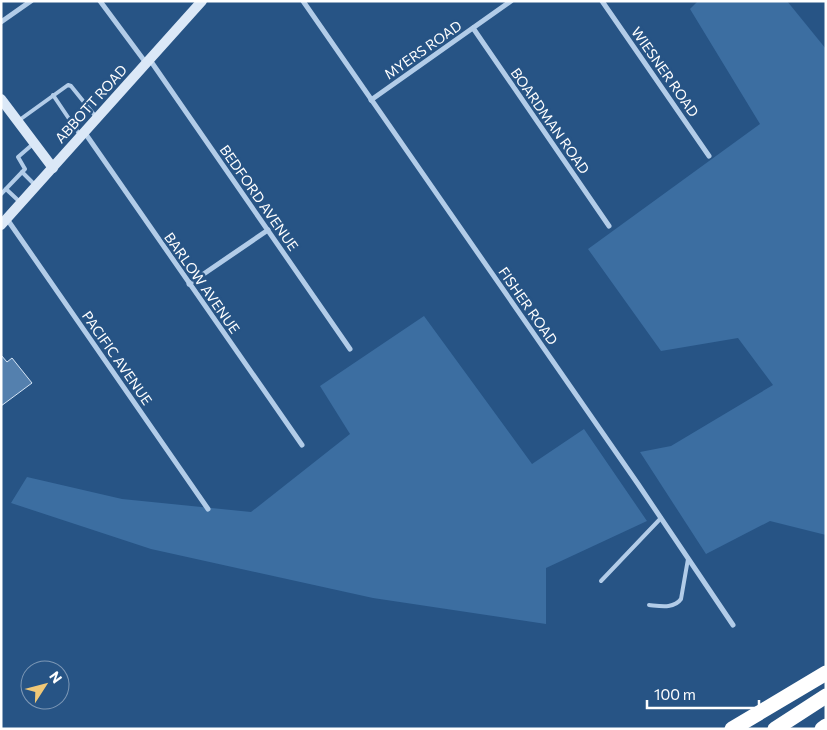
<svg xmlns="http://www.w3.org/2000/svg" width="827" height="730" viewBox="0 0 827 730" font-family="Commissioner,sans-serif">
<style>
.green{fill:#3c6ea1}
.building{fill:#5480ae;stroke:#d5e5f6}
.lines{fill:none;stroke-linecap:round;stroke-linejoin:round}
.lane{stroke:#b2cce8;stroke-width:4}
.street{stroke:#b2cce8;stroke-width:5}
.secondary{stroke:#dbe8f7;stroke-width:10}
.highway{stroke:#fff;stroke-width:15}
.labels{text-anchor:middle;stroke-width:5;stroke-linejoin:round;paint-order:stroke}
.street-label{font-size:14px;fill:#fff;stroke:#275485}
</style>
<rect width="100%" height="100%" fill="#275485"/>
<g class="green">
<polygon points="698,1 787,1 826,49 826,535 770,521 706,554 640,452 671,446 773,385 738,338 661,351 588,249 760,124 690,9"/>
<polygon points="424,316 532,464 584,429 647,521 546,568 546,624 373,598 151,549 11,503 27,477 122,499 251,512 350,434 320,386"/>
</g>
<polygon class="building" points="1,355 7,362 12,358 32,383 1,406"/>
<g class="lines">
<g class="lane">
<polyline points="53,95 80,135"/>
<polyline points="18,121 68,85 71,86 96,117"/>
<polyline points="22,172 34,184"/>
<polyline points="6,189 21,203"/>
<polyline points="1,194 25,169 18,157 33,144"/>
<polyline points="601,581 661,518"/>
<path d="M649 605C660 606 674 609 681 599L688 559"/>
</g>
<g class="street">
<polyline points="100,1 146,63"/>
<polyline points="303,1 638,484 733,625"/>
<polyline points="602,1 709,156"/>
<polyline points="1,22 31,1"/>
<polyline points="473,28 609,226"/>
<polyline points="150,60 350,349"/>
<polyline points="371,100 511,1"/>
<polyline points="85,133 302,445"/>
<polyline points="7,219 208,509"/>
<polyline points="189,284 268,230"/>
</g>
<g class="secondary">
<polyline points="1,99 53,168"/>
<polyline points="1,225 202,1"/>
</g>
<g class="highway">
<polyline points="732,729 826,673"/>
<polyline points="775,729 826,696"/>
<polyline points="822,729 826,726"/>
</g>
</g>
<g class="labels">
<g class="street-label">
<text transform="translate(423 50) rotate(-35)" y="5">MYERS ROAD</text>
<text transform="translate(665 72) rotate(55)" y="5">WIESNER ROAD</text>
<text transform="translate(91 104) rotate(-48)" y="5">ABBOTT ROAD</text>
<text transform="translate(550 121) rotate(55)" y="5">BOARDMAN ROAD</text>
<text transform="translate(259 198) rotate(55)" y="5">BEDFORD AVENUE</text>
<text transform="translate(202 283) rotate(55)" y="5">BARLOW AVENUE</text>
<text transform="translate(528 306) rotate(55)" y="5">FISHER ROAD</text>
<text transform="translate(117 358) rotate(55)" y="5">PACIFIC AVENUE</text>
</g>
</g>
<rect width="827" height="730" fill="none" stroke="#ffffff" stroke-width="5"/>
<g transform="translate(45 685) rotate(54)"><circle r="24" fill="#275485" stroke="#7d98b6"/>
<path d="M0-4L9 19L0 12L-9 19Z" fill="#f0c877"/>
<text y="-8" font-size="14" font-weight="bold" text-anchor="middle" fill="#ffffff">N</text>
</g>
<path d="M647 700v8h112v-8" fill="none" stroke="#ffffff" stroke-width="2.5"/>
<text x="654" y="700" font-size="15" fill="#ffffff" stroke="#275485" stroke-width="4" paint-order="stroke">100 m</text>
</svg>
